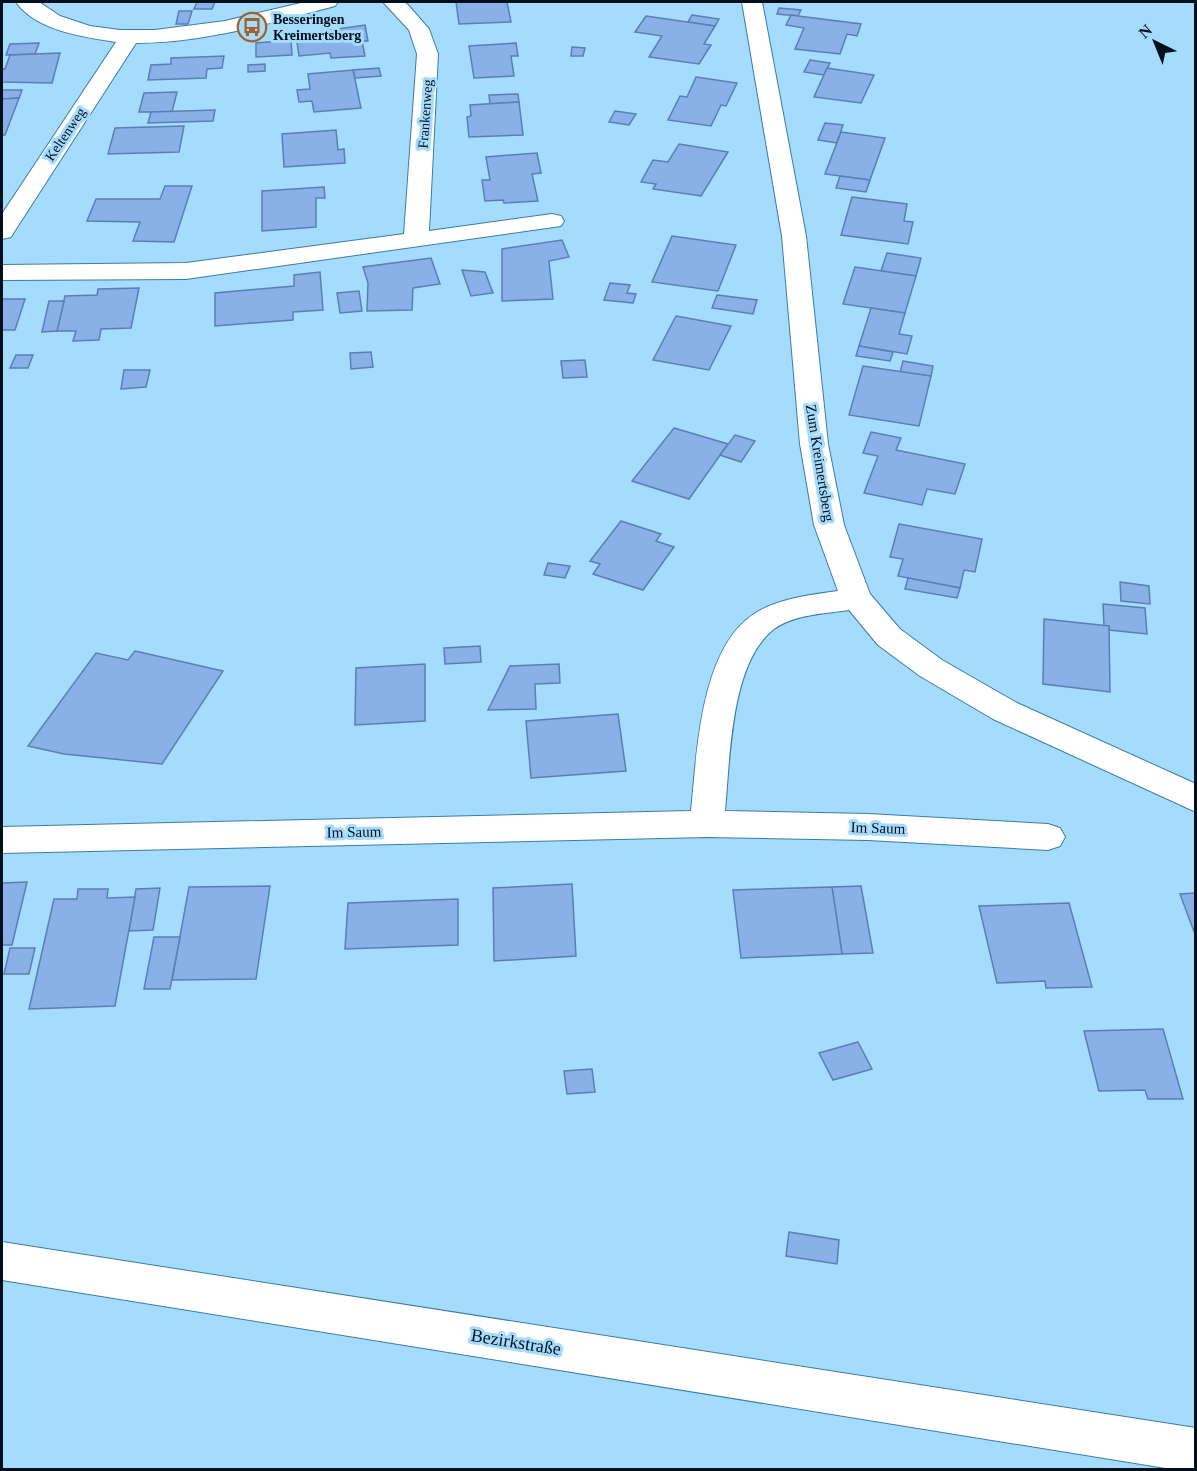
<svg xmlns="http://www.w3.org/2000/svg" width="1197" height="1471" viewBox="0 0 1197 1471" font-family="Georgia,serif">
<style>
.building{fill:#89b1e8;stroke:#597fb3;stroke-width:1.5}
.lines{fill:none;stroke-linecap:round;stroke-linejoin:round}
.minor-casing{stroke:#397da4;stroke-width:2}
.tertiary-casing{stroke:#397da4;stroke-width:2}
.minor{fill:#fff;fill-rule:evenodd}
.tertiary{fill:#fff;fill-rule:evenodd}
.labels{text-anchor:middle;stroke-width:6;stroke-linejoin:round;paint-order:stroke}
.far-poi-label{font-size:14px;font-weight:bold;fill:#000f1a;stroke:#a5dbfd;text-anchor:start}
.far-street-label{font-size:14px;fill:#000f1a;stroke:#a5dbfd}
.street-label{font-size:15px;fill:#000f1a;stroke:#a5dbfd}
.near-street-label{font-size:18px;fill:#000f1a;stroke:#a5dbfd}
</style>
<rect width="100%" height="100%" fill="#a5dbfd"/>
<g class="building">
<polygon points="197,2 215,2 212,9 194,9"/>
<polygon points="456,2 507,2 511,22 459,24"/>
<polygon points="779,8 801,10 798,16 777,14"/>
<polygon points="179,11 192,11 188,24 176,24"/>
<polygon points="692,15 719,19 715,26 688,22"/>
<polygon points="791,15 798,16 861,24 857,36 847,34 840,54 795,49 804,28 786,25"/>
<polygon points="646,16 715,26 704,44 711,45 699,64 649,57 662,36 635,32"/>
<polygon points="365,25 368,41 362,41 365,56 331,58 330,53 299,56 296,35"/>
<polygon points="291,40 292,55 256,57 256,43"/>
<polygon points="39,43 35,54 6,55 10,44"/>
<polygon points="516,43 518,56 511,56 514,76 474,78 469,46"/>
<polygon points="572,47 585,48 583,56 571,56"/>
<polygon points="60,53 52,83 2,82 2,69 5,69 10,55"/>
<polygon points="224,56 222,68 207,69 206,78 148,80 151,65 171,64 171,58"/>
<polygon points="810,60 830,63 824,75 804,72"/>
<polygon points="265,64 265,71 248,72 248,65"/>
<polygon points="379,68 381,76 355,78 353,70"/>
<polygon points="827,68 874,75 861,103 814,97"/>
<polygon points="353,70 361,108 314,112 312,101 299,102 297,90 310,89 308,74"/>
<polygon points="696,77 737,83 726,106 721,105 711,126 668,120 680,96 687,97"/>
<polygon points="2,90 22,90 19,98 2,99"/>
<polygon points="177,92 172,112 139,112 144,93"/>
<polygon points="518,94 519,102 490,104 489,95"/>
<polygon points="19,98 5,135 2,135 2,99"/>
<polygon points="519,102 523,135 469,137 467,117 471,116 470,105"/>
<polygon points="215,110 213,121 148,123 151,112"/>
<polygon points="615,111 636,114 629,125 609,122"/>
<polygon points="825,123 843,125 837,143 818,140"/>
<polygon points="184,126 179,152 108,154 115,128"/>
<polygon points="336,130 338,150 344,149 345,163 284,167 282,134"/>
<polygon points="841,132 885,138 870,180 825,174"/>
<polygon points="679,144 728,152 701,196 653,189 656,184 641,182 653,160 668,162"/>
<polygon points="537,153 541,173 532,174 538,201 504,203 503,200 485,201 482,180 490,180 486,157"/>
<polygon points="840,176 870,180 866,192 836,188"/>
<polygon points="165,186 192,186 174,242 133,241 140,222 87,221 96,199 160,199"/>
<polygon points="324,187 325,198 316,198 316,227 262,231 262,191"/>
<polygon points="852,197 907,204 904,221 913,222 908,244 841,235"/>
<polygon points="672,236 736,245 718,291 652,282"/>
<polygon points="562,240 569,257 549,261 553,299 502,301 502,249"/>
<polygon points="887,253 921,258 916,276 881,271"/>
<polygon points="431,258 440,284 413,288 412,310 367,311 368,283 363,267"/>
<polygon points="855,267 916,276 905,313 843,304"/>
<polygon points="462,270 485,272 493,293 471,296"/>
<polygon points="320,272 323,310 293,312 293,320 215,326 215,293 294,286 294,275"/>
<polygon points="610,283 630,285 627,293 636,294 633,303 604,300"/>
<polygon points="139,288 131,328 101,329 99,340 73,341 76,331 57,331 65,296 97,295 98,289"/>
<polygon points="359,291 362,311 340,313 337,293"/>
<polygon points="717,295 757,300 753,314 712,308"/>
<polygon points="2,299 25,299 15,330 2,330"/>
<polygon points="49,301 64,301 57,331 42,332"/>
<polygon points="871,308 905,313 899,334 912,336 907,354 859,346"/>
<polygon points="676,316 731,326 709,370 653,360"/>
<polygon points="859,346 893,352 890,361 856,356"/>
<polygon points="371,352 373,367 351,369 350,353"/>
<polygon points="16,355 33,355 28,368 10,368"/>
<polygon points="585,360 587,377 563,378 561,361"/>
<polygon points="903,361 933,366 931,376 900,372"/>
<polygon points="863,366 931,376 919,426 849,415"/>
<polygon points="124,370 150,370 146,387 121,389"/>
<polygon points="674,428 728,444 689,499 632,481"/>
<polygon points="871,432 901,438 896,450 965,464 955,494 927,489 922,505 864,493 878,456 863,453"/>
<polygon points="735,435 755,441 741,462 720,455"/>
<polygon points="621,521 661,534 656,541 674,547 643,590 593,574 600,564 590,561"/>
<polygon points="899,524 982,539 975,572 964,570 960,588 898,576 903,559 890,557"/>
<polygon points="548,563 570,566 565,578 544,575"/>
<polygon points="908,578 960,588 957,598 905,589"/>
<polygon points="1120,582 1149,586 1150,604 1121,601"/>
<polygon points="1103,604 1145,608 1147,634 1109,630 1109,626 1104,626"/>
<polygon points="1044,619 1109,626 1110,692 1043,684"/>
<polygon points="480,646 481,662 445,664 444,648"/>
<polygon points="135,651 223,671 162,764 64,754 28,746 96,653 128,660"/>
<polygon points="425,664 425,721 355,725 356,668"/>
<polygon points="559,664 560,683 535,684 536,709 488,710 510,666"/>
<polygon points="618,714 626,771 531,778 526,721"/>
<polygon points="27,882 12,945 2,945 2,883"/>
<polygon points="572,884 576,956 494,961 493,888"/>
<polygon points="270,886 256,979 172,980 189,887"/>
<polygon points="861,886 873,953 842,954 832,887"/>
<polygon points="832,887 842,954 741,958 733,890"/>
<polygon points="160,888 153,930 129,931 136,889"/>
<polygon points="78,889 108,889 107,898 135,897 115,1006 29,1009 54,899 77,899"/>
<polygon points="1196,893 1196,937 1180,894"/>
<polygon points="458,899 458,945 345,949 348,903"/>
<polygon points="1069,903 1092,987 1046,988 1045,981 997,983 979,906"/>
<polygon points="154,937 180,937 170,989 144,989"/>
<polygon points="10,948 35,948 29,974 4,974"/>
<polygon points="1163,1029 1183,1099 1148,1099 1145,1090 1099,1091 1084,1031"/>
<polygon points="858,1042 872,1069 833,1080 819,1053"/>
<polygon points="592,1069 595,1092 567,1094 564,1071"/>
<polygon points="789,1232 839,1240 837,1264 786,1256"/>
</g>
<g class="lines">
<g class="minor-casing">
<g id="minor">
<path d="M16 2H39L60 16 90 26 120 30H155L225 21 305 2H338L335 6C270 23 204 43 136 43L14 232 11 237 2 239V214L116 42C84 37 36 31 16 2Z"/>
<polygon points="383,2 404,2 408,5 429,29 438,54 429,231 552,214 561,216 564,221 561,226 186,279 2,280 2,265 186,263 404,234 417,54 409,30"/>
<path d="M742 2H762L806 236 828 444 844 525 870 594 900 629 942 660 1017 703 1196 784V812L993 719 920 676 878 645 849 610C824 614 795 614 774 629 730 663 730 760 725 811L868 814 1048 824 1060 828 1065 837 1060 846 1048 850 868 840 707 837 2 853V827L691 811C697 754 700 649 754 614 778 598 811 595 838 591L814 525 800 444 782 236Z"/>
</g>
</g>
<g class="tertiary-casing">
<polygon id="tertiary" points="2,1242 1196,1428 1196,1470 1178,1470 2,1280"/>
</g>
<use href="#minor" class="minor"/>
<use href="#tertiary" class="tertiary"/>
</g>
<defs>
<g id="bus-ring" transform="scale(1.5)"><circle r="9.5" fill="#a5dbfd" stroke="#a2612c" stroke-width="1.5"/><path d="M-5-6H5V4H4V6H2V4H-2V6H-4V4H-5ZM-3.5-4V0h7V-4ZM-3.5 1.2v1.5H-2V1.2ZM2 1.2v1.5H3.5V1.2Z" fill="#a2612c"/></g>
</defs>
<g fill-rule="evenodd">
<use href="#bus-ring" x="252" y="27"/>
</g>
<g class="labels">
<g class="far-poi-label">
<text x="273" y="24">Besseringen<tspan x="273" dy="16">Kreimertsberg</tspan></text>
</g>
<g class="far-street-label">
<text transform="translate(425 114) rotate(-86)" y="5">Frankenweg</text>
<text transform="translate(65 134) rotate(-56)" y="5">Keltenweg</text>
</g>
<g class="street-label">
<text transform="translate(820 463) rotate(81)" y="5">Zum Kreimertsberg</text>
<text transform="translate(878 828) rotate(2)" y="5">Im Saum</text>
<text transform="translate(354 832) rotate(-1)" y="5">Im Saum</text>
</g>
<g class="near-street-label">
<text transform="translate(516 1342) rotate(9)" y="6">Bezirkstraße</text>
</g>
</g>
<rect width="1197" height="1471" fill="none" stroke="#000f1a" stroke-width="6"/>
<g transform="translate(1155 42) rotate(317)" stroke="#a5dbfd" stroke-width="4.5" paint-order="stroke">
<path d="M0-4.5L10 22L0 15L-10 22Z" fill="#000f1a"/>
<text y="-9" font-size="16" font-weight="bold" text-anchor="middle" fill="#000f1a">N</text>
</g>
</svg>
